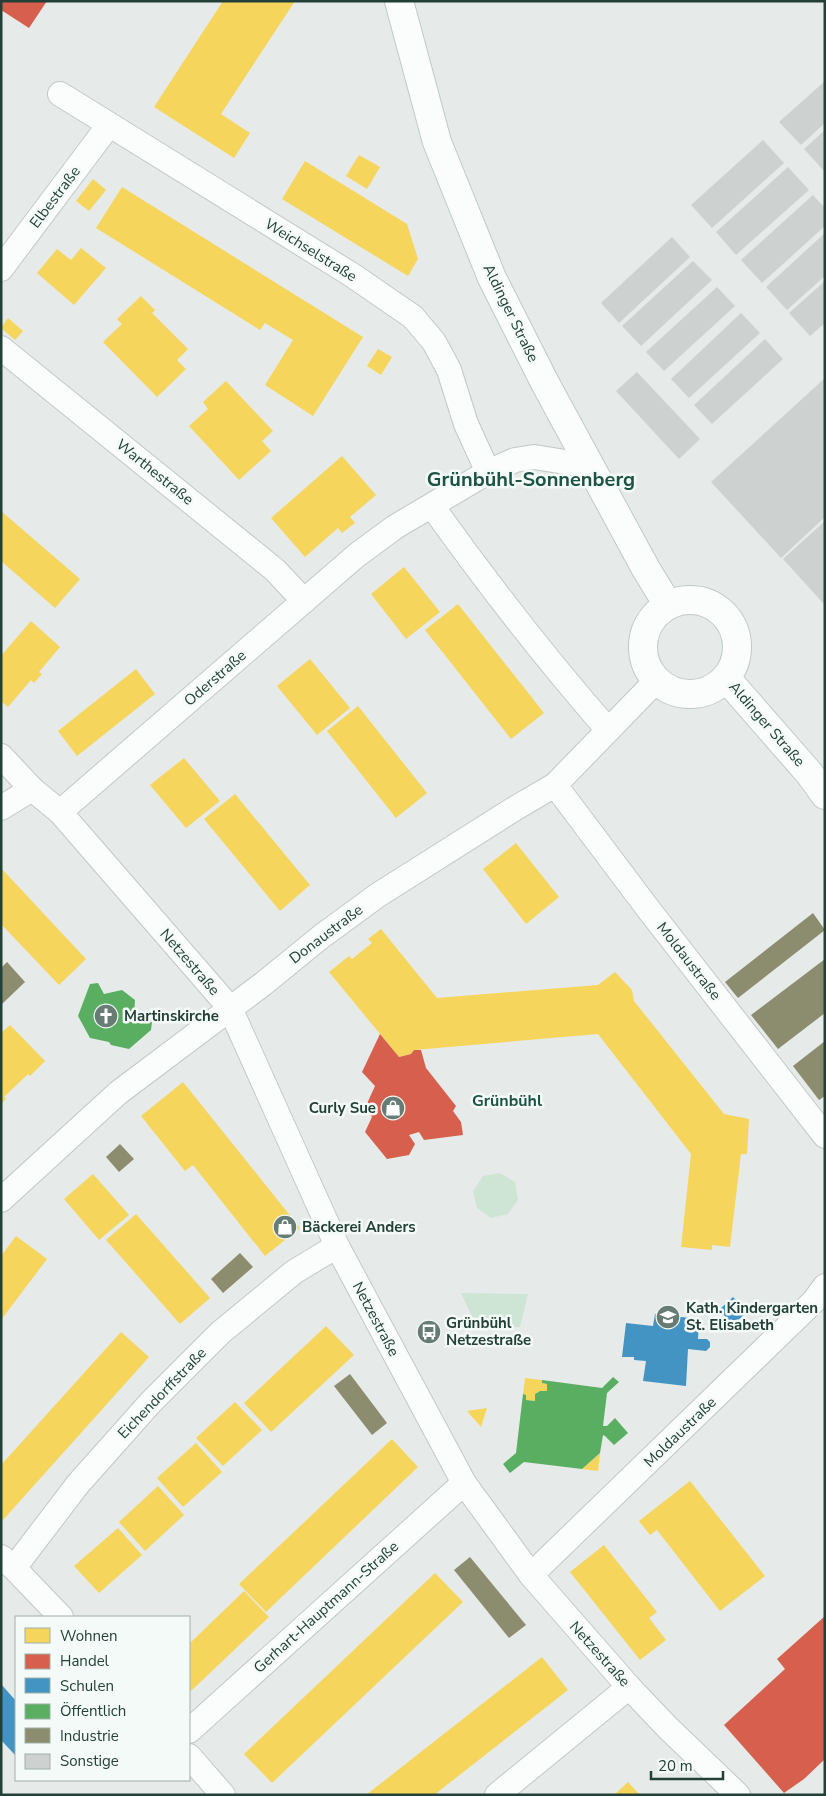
<svg xmlns="http://www.w3.org/2000/svg" width="826" height="1796" viewBox="0 0 826 1796" font-family="'Nunito Sans',sans-serif">
<style>
.green{fill:#cee5d5}
.homes{fill:#f6d55c}
.shops{fill:#d6604d}
.schools{fill:#4393c3}
.public{fill:#5aae61}
.industry{fill:#8c8c6e}
.building{fill:#cdd2d0}
.lines{fill:none;stroke-linecap:round;stroke-linejoin:round}
.minor-casing{stroke:#c3c8c6;stroke-width:26}
.secondary-casing{stroke:#c1c9c6;stroke-width:30}
.minor{stroke:#fbfcfc;stroke-width:24}
.secondary{stroke:#fbfcfc;stroke-width:28}
.labels{text-anchor:middle;stroke-width:5;stroke-linejoin:round;paint-order:stroke}
.street-label{font-size:15px;fill:#224037;stroke:#f4faf7}
.poi-label{font-size:15px;font-weight:bold;fill:#224037;stroke:#f4faf7;text-anchor:start}
.neighbourhood-label{font-size:16px;font-weight:bold;fill:#1d5344;stroke:#f4faf7}
.district-label{font-size:20px;font-weight:bold;fill:#1d5344;stroke:#f4faf7}
</style>
<rect width="100%" height="100%" fill="#e6ebe9"/>
<g class="green">
<polygon points="500,1173 515,1182 518,1200 508,1214 491,1218 477,1208 473,1191 483,1176"/>
<polygon points="461,1293 528,1294 520,1327 477,1328"/>
</g>
<g class="homes">
<polygon points="223,1 295,1 221,114 250,133 234,158 154,107"/>
<polygon points="359,155 380,167 367,189 346,176"/>
<polygon points="305,161 407,224 418,259 408,276 282,199"/>
<polygon points="93,179 106,190 89,211 76,201"/>
<polygon points="122,187 363,337 313,416 265,385 293,340 265,323 260,330 96,228"/>
<polygon points="81,248 106,268 74,305 37,273 57,249 71,260"/>
<polygon points="141,296 155,310 152,313 188,349 177,360 186,369 157,397 103,342 122,324 117,319"/>
<polygon points="8,318 23,331 15,340 1,328"/>
<polygon points="378,349 392,357 381,375 367,366"/>
<polygon points="226,381 273,431 262,441 271,451 239,480 189,426 208,409 203,402"/>
<polygon points="342,456 376,495 350,517 355,523 342,533 338,528 305,557 271,518"/>
<polygon points="1,511 80,579 55,608 1,561"/>
<polygon points="404,567 440,612 406,639 371,594"/>
<polygon points="458,604 544,713 511,739 425,630"/>
<polygon points="31,621 60,647 39,672 42,674 34,683 31,680 8,707 1,701 1,656"/>
<polygon points="310,659 350,708 317,735 277,686"/>
<polygon points="136,669 155,694 77,756 58,731"/>
<polygon points="358,706 427,793 396,818 327,731"/>
<polygon points="184,758 220,801 186,828 150,785"/>
<polygon points="235,794 310,885 280,911 204,819"/>
<polygon points="516,843 559,897 526,924 483,869"/>
<polygon points="1,868 86,959 59,985 1,924"/>
<polygon points="381,929 437,998 598,985 615,972 632,990 634,1001 724,1114 749,1119 747,1154 741,1154 730,1247 712,1245 712,1250 681,1247 691,1154 598,1034 414,1050 411,1054 399,1057 329,972 349,956 352,959 372,943 368,939"/>
<polygon points="10,1025 45,1061 30,1076 28,1074 4,1097 6,1099 1,1104 1,1033"/>
<polygon points="183,1082 300,1228 265,1256 193,1165 185,1171 141,1116"/>
<polygon points="93,1174 129,1215 99,1240 64,1199"/>
<polygon points="136,1214 210,1298 180,1324 106,1240"/>
<polygon points="16,1236 47,1259 1,1320 1,1256"/>
<polygon points="326,1326 354,1355 271,1432 244,1403"/>
<polygon points="121,1332 149,1357 3,1520 1,1518 1,1465"/>
<polygon points="525,1378 542,1380 542,1383 547,1384 547,1391 540,1391 535,1394 535,1401 526,1400 526,1395 523,1394"/>
<polygon points="235,1402 262,1430 223,1466 196,1438"/>
<polygon points="487,1408 481,1427 467,1411"/>
<polygon points="392,1439 418,1467 266,1612 239,1584"/>
<polygon points="196,1443 222,1472 183,1507 157,1478"/>
<polygon points="600,1453 598,1471 582,1469"/>
<polygon points="690,1481 765,1576 720,1611 657,1530 650,1535 639,1521"/>
<polygon points="158,1486 184,1515 145,1551 119,1522"/>
<polygon points="118,1528 142,1555 99,1593 74,1566"/>
<polygon points="604,1545 657,1612 649,1618 666,1640 640,1660 570,1572"/>
<polygon points="435,1573 463,1602 272,1783 244,1754"/>
<polygon points="244,1591 269,1617 191,1691 189,1688 189,1644"/>
<polygon points="542,1657 568,1690 434,1795 366,1795"/>
<polygon points="628,1782 640,1795 614,1795"/>
</g>
<g class="shops">
<polygon points="1,1 47,1 29,28 1,10"/>
<polygon points="380,1034 399,1057 411,1054 414,1050 421,1050 426,1068 456,1106 453,1111 461,1122 463,1135 424,1140 419,1132 409,1135 415,1144 409,1155 387,1159 365,1132 372,1117 365,1108 375,1086 362,1072"/>
<polygon points="825,1616 825,1759 804,1779 784,1793 724,1725 785,1669 777,1659"/>
</g>
<g class="schools">
<polygon points="733,1297 747,1312 733,1325 719,1310"/>
<polygon points="655,1314 699,1319 698,1339 707,1339 710,1342 710,1347 706,1351 688,1349 686,1386 643,1381 646,1361 634,1360 634,1357 622,1357 626,1323 653,1326"/>
<polygon points="1,1684 16,1701 16,1756 1,1740"/>
</g>
<g class="public">
<polygon points="98,983 104,994 122,990 135,1000 134,1017 152,1022 151,1030 129,1049 111,1045 109,1042 90,1038 78,1016 90,984"/>
<polygon points="613,1377 619,1382 607,1393 603,1426 607,1426 615,1418 628,1433 614,1445 605,1436 603,1435 600,1453 582,1469 524,1462 510,1473 503,1464 516,1453 523,1394 526,1395 526,1400 535,1401 535,1394 540,1391 547,1391 547,1384 542,1383 542,1380 602,1388"/>
</g>
<g class="industry">
<polygon points="813,913 825,930 738,998 725,982"/>
<polygon points="825,959 825,1013 778,1049 751,1015"/>
<polygon points="7,962 25,982 1,1005 1,968"/>
<polygon points="825,1041 825,1096 819,1100 793,1066"/>
<polygon points="120,1144 134,1159 119,1172 106,1157"/>
<polygon points="240,1253 253,1267 223,1293 211,1279"/>
<polygon points="350,1374 387,1423 372,1435 334,1386"/>
<polygon points="470,1557 526,1625 509,1638 454,1570"/>
</g>
<g class="building">
<polygon points="825,81 825,123 801,145 779,122"/>
<polygon points="825,130 825,172 804,149"/>
<polygon points="763,140 784,163 712,228 691,205"/>
<polygon points="788,167 809,190 736,255 716,232"/>
<polygon points="813,195 825,208 825,226 762,283 741,260"/>
<polygon points="825,233 825,276 787,310 766,287"/>
<polygon points="672,237 690,257 619,323 601,303"/>
<polygon points="693,261 712,280 641,346 622,326"/>
<polygon points="825,281 825,323 810,336 789,313"/>
<polygon points="717,287 735,306 664,371 646,352"/>
<polygon points="741,313 760,333 689,398 671,379"/>
<polygon points="765,339 783,359 712,424 694,405"/>
<polygon points="637,372 700,439 679,459 616,391"/>
<polygon points="825,378 825,517 781,558 711,482"/>
<polygon points="825,521 825,602 823,603 783,559"/>
</g>
<g class="lines">
<g class="minor-casing">
<g id="minor">
<polyline points="60,94 352,275 413,317 434,342 449,370 466,424 488,472"/>
<polyline points="1,269 109,125"/>
<polyline points="1,348 275,570 304,601"/>
<path d="M432 506C487 583 546 659 608 730"/>
<polyline points="1,756 32,789 60,812 357,555 395,527 488,472 515,460 534,457 590,466"/>
<polyline points="555,785 649,910 825,1136"/>
<polyline points="1,808 32,789"/>
<polyline points="60,812 230,1008 337,1246 464,1483 531,1575 629,1687 668,1728 738,1795"/>
<polyline points="1,1200 118,1093 263,984 322,936 378,895 514,809 555,785 657,680"/>
<polyline points="1,1557 14,1568 61,1617"/>
<polyline points="14,1568 78,1484 151,1402 220,1333 294,1272 337,1246"/>
<polyline points="531,1575 814,1301 825,1286"/>
<polyline points="189,1731 464,1483"/>
<polyline points="189,1756 223,1795"/>
<polyline points="497,1795 629,1687"/>
</g>
</g>
<g class="secondary-casing">
<g id="secondary">
<polyline points="399,1 437,142 492,278 545,383 646,569 668,605"/>
<circle cx="690" cy="647" r="47"/>
<polyline points="726,678 809,773 825,795"/>
</g>
</g>
<use href="#minor" class="minor"/>
<use href="#secondary" class="secondary"/>
</g>
<defs>
<g id="church-disc" transform="scale(1.25)"><circle r="9.5" fill="#677c75" stroke="#f4faf7"/><path d="M-1.2-6h2.4v3.5h3.3v2.4h-3.3V6h-2.4V-.1h-3.3v-2.4h3.3Z" fill="#fff"/></g>
<g id="shop-disc" transform="scale(1.25)"><circle r="9.5" fill="#677c75" stroke="#f4faf7"/><path d="M-5-2.5h2.3a2.7 3.5 0 0 1 5.4 0H5L5.5 6h-11ZM-1.5-2.5h3a1.5 2.3 0 0 0-3 0Z" fill="#fff"/></g>
<g id="school-disc" transform="scale(1.25)"><circle r="9.5" fill="#677c75" stroke="#f4faf7"/><path d="M0-5L7-2L0 1L-7-2ZM-4 1L0 2.5L4 1V4Q0 6-4 4Z" fill="#fff"/></g>
<g id="bus-disc" transform="scale(1.25)"><circle r="9.5" fill="#677c75" stroke="#f4faf7"/><path d="M-5-6H5V4H4V6H2V4H-2V6H-4V4H-5ZM-3.5-4V0h7V-4ZM-3.5 1.2v1.5H-2V1.2ZM2 1.2v1.5H3.5V1.2Z" fill="#fff"/></g>
</defs>
<g fill-rule="evenodd">
<use href="#church-disc" x="106" y="1016"/>
<use href="#shop-disc" x="393" y="1108"/>
<use href="#shop-disc" x="285" y="1227"/>
<use href="#school-disc" x="668" y="1317"/>
<use href="#bus-disc" x="429" y="1332"/>
</g>
<g class="labels">
<g class="street-label">
<text transform="translate(55 197) rotate(-53)" y="5">Elbestraße</text>
<text transform="translate(311 250) rotate(32)" y="5">Weichselstraße</text>
<text transform="translate(511 313) rotate(64)" y="5">Aldinger Straße</text>
<text transform="translate(155 472) rotate(39)" y="5">Warthestraße</text>
<text transform="translate(215 678) rotate(-41)" y="5">Oderstraße</text>
<text transform="translate(767 724) rotate(49)" y="5">Aldinger Straße</text>
<text transform="translate(326 934) rotate(-37)" y="5">Donaustraße</text>
<text transform="translate(689 961) rotate(52)" y="5">Moldaustraße</text>
<text transform="translate(190 962) rotate(49)" y="5">Netzestraße</text>
<text transform="translate(376 1319) rotate(62)" y="5">Netzestraße</text>
<text transform="translate(162 1393) rotate(-46)" y="5">Eichendorffstraße</text>
<text transform="translate(680 1432) rotate(-44)" y="5">Moldaustraße</text>
<text transform="translate(326 1607) rotate(-42)" y="5">Gerhart-Hauptmann-Straße</text>
<text transform="translate(600 1654) rotate(48)" y="5">Netzestraße</text>
</g>
<g class="poi-label">
<text x="124" y="1021">Martinskirche</text>
<text x="376" y="1113" text-anchor="end">Curly Sue</text>
<text x="302" y="1232">Bäckerei Anders</text>
<text x="686" y="1313">Kath. Kindergarten<tspan x="686" dy="17">St. Elisabeth</tspan></text>
<text x="446" y="1328">Grünbühl<tspan x="446" dy="17">Netzestraße</tspan></text>
</g>
<g class="neighbourhood-label">
<text x="507" y="1106">Grünbühl</text>
</g>
<g class="district-label">
<text x="531" y="486">Grünbühl-Sonnenberg</text>
</g>
</g>
<rect width="826" height="1796" fill="none" stroke="#224037" stroke-width="5"/>
<rect x="15" y="1616" width="175" height="165" fill="#f4faf7" stroke="#a0b0aa"/>
<rect x="25" y="1628" width="25" height="15" fill="#f6d55c" stroke="#a0b0aa"/>
<text x="60" y="1641" font-size="15" fill="#224037">Wohnen</text>
<rect x="25" y="1654" width="25" height="15" fill="#d6604d" stroke="#a0b0aa"/>
<text x="60" y="1666" font-size="15" fill="#224037">Handel</text>
<rect x="25" y="1678" width="25" height="15" fill="#4393c3" stroke="#a0b0aa"/>
<text x="60" y="1691" font-size="15" fill="#224037">Schulen</text>
<rect x="25" y="1704" width="25" height="15" fill="#5aae61" stroke="#a0b0aa"/>
<text x="60" y="1716" font-size="15" fill="#224037">Öffentlich</text>
<rect x="25" y="1728" width="25" height="15" fill="#8c8c6e" stroke="#a0b0aa"/>
<text x="60" y="1741" font-size="15" fill="#224037">Industrie</text>
<rect x="25" y="1754" width="25" height="15" fill="#cdd2d0" stroke="#a0b0aa"/>
<text x="60" y="1766" font-size="15" fill="#224037">Sonstige</text>
<path d="M651 1771v8h72v-8" fill="none" stroke="#224037" stroke-width="2.5"/>
<text x="658" y="1771" font-size="15" fill="#224037" stroke="#f4faf7" stroke-width="4" paint-order="stroke">20 m</text>
</svg>
